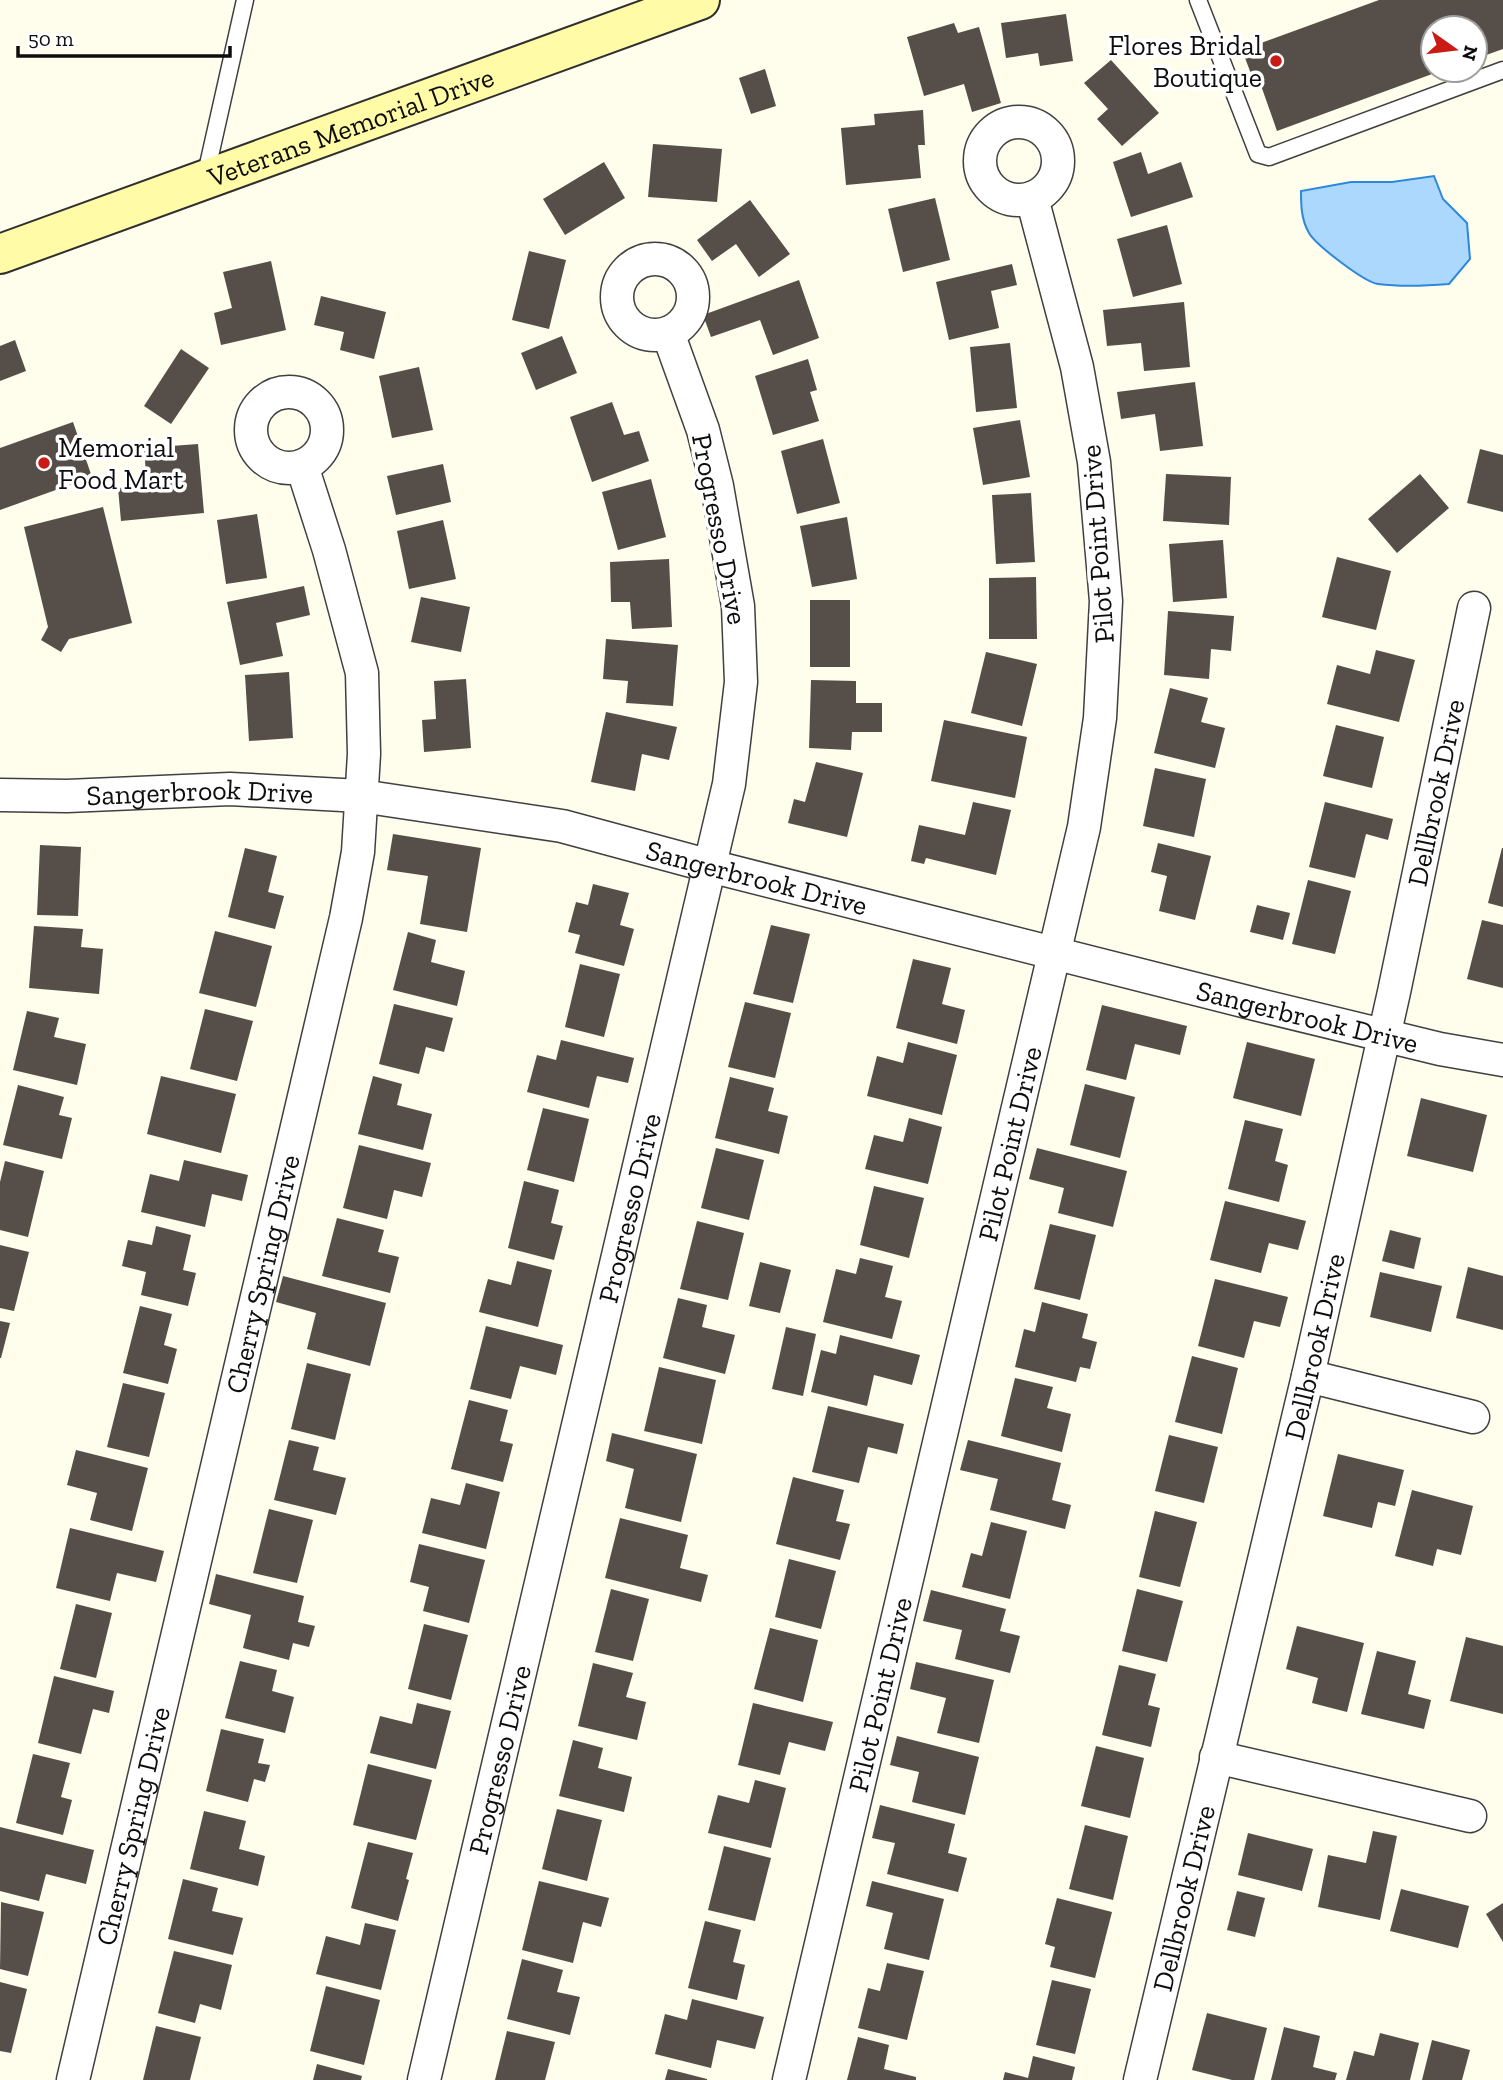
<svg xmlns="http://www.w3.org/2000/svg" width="1503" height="2080" viewBox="0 0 1503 2080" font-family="'Zilla Slab',serif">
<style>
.water{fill:#abd8fc;stroke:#2b88da;stroke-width:2}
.building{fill:#564e48}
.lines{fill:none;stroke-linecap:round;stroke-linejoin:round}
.service-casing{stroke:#404040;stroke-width:19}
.minor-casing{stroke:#404040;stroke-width:35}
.secondary-casing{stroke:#2f2f2f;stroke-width:42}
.service{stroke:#fff;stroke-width:16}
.minor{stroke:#fff;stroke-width:32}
.secondary{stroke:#fffba7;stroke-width:38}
.poi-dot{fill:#ca1b17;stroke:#fff;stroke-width:2.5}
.labels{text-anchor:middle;stroke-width:7;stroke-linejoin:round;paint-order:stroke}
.poi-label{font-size:28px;fill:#0d0d0d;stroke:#fff;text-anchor:end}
.street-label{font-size:28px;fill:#0d0d0d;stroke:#fff}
</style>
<rect width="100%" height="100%" fill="#fffdec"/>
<path class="water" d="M1434 176 1443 199 1467 223 1470 259 1449 284C1425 286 1401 287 1378 284 1364 282 1316 245 1309 233 1301 219 1301 205 1301 191L1351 182H1392Z"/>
<g class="building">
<polygon points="1379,0 1503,0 1503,49 1475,59 1475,28 1433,28 1433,70 1443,70 1277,131 1258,77 1253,79 1242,50"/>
<polygon points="1066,14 1073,61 1040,66 1038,53 1006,58 1001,23"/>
<polygon points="954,23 958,33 979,27 1001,103 972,112 964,84 924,96 907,37"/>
<polygon points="1111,60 1159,113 1122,146 1097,119 1108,109 1084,83"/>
<polygon points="765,69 776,106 751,114 739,78"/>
<polygon points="923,110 925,145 918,145 921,178 846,185 841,128 875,125 874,114"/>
<polygon points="653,144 722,149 717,202 648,197"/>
<polygon points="1141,152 1148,174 1181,162 1193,197 1131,217 1113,162"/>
<polygon points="604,162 625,198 565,235 543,199"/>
<polygon points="935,198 950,260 903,272 888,209"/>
<polygon points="750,200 790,254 759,277 736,244 712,261 697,240"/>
<polygon points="1167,225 1182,284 1133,297 1117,239"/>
<polygon points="529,251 566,260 549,329 512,320"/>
<polygon points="271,261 286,330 221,345 214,313 232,308 223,272"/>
<polygon points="1012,264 1017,285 991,291 999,328 949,340 936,282"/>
<polygon points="799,280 819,338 773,355 760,320 711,337 703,315"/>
<polygon points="321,296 386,312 374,359 340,350 344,332 314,325"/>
<polygon points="1184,302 1190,367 1144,371 1141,343 1107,346 1103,310"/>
<polygon points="562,336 577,373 536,390 521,353"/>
<polygon points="15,340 26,371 0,381 0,346"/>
<polygon points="1010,343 1017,408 976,412 970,347"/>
<polygon points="181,349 209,368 171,424 144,406"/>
<polygon points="808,359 817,390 810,392 819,421 773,435 755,376"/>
<polygon points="419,367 433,430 392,438 379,376"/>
<polygon points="1195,382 1203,446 1160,451 1155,414 1121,419 1117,392"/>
<polygon points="612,402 624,435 639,431 649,461 592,482 570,417"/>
<polygon points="1020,420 1030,477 983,485 973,428"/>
<polygon points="73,422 92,477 0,510 0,448"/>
<polygon points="823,439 840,503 797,514 781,451"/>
<polygon points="198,444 204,513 121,521 118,488 147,486 144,448"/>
<polygon points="1480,449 1503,455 1503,512 1467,503"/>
<polygon points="443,464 451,502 396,515 387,476"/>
<polygon points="1166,474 1231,477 1229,525 1163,521"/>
<polygon points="1420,474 1449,508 1397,553 1368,519"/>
<polygon points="651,479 666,537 618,550 602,492"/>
<polygon points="1031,493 1035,562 996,564 992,495"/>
<polygon points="103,507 132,623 69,639 61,652 41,640 48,627 24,527"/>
<polygon points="257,514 267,578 226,584 217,520"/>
<polygon points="847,517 857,579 812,587 800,526"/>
<polygon points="443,520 456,579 409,589 397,531"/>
<polygon points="1223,540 1227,598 1173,602 1169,544"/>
<polygon points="1337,557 1391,571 1376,630 1322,617"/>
<polygon points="669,559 672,627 632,629 630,602 611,602 610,562"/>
<polygon points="1036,577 1037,639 989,639 989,578"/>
<polygon points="304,586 310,615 276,623 283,656 240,665 227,602"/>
<polygon points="421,597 470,607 461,652 411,642"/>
<rect x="810" y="600" width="40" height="67"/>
<polygon points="1168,611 1234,616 1231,651 1211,649 1209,679 1164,675"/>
<polygon points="606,639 678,645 673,706 626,703 628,681 603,679"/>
<polygon points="1376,650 1415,660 1399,722 1327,704 1337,665 1370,674"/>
<polygon points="986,652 1037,664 1022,726 971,713"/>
<polygon points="289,672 293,738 249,741 245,675"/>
<polygon points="466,679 471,748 424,752 422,720 436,719 434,681"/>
<polygon points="811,680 856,681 856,703 882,703 882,732 852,732 851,750 809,748"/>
<polygon points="1170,688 1208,698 1201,722 1225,728 1215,768 1154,753"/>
<polygon points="606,712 677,727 669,760 642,754 635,791 591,782"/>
<polygon points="944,720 1027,737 1015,798 931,781"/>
<polygon points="1336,725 1384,737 1372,788 1323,776"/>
<polygon points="816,762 863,773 847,837 788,823 794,799 805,802"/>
<polygon points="1155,768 1206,779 1194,837 1143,826"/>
<polygon points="973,802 1011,810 996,875 926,858 924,864 911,861 919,825 965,835"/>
<polygon points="1325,802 1393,819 1388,840 1366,834 1355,878 1309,867"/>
<polygon points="393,834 481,848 467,932 420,924 428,876 387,870"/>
<polygon points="1158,843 1211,856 1195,920 1159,911 1167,876 1151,872"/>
<polygon points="40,845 81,847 78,916 37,915"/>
<polygon points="245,848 277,856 268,892 284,896 275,929 228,917"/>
<polygon points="1502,848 1503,848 1503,907 1488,903"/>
<polygon points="1308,880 1351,891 1335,954 1292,944"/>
<polygon points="593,884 629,893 620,925 634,929 624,966 575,953 580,935 568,932 576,902 588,905"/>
<polygon points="1257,905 1290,913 1283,940 1250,932"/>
<polygon points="1482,920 1503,925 1503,988 1467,979"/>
<polygon points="771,925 810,934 793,1003 753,994"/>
<polygon points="34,926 83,929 81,947 103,949 99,994 29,988"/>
<polygon points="215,931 272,946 256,1007 199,993"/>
<polygon points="408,932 436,940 431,962 465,971 457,1006 393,990"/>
<polygon points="913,959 951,968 942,1004 965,1010 957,1044 896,1028"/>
<polygon points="580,964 620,974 604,1037 565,1027"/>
<polygon points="745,1002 791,1013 775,1078 728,1067"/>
<polygon points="394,1004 453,1018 444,1052 426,1047 419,1074 379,1064"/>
<polygon points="1102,1005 1187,1026 1180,1055 1135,1044 1126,1080 1086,1070"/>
<polygon points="205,1009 253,1021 237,1081 190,1069"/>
<polygon points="27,1011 59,1018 54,1037 86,1044 77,1085 13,1070"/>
<polygon points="561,1040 634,1058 628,1083 597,1076 589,1108 527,1092 537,1055 556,1060"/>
<polygon points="908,1042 957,1055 942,1115 867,1096 877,1056 903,1063"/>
<polygon points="1247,1042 1315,1059 1301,1116 1233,1098"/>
<polygon points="161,1076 236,1094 221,1153 147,1134"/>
<polygon points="373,1076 402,1084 397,1105 432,1114 423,1150 358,1134"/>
<polygon points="730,1077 774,1088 768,1111 788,1116 779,1154 715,1138"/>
<polygon points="1085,1084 1135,1097 1120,1158 1070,1145"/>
<polygon points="18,1085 64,1097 59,1115 72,1118 62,1159 3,1145"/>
<polygon points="1421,1098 1487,1115 1473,1172 1407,1156"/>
<polygon points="543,1108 589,1119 574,1182 527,1170"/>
<polygon points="909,1118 942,1127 928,1184 865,1169 874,1135 903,1142"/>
<polygon points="1245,1120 1283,1129 1275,1161 1288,1165 1279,1202 1228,1189"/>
<polygon points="359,1145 431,1163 422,1197 394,1190 387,1219 343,1208"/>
<polygon points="716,1148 764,1160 749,1220 701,1208"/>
<polygon points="1037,1148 1127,1171 1113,1227 1058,1213 1064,1188 1029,1179"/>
<polygon points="184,1160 248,1175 242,1201 212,1194 205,1227 141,1212 150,1174 179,1181"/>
<polygon points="5,1161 44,1171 28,1237 0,1230 0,1182"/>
<polygon points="524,1181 559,1190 551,1223 563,1226 554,1260 508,1248"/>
<polygon points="874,1186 924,1198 909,1258 860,1245"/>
<polygon points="1225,1201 1306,1221 1298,1250 1269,1243 1261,1273 1210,1260"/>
<polygon points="337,1218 384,1230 378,1252 399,1257 390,1293 322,1276"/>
<polygon points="697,1221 744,1233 728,1300 680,1289"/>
<polygon points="1050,1224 1096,1235 1080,1300 1034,1289"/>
<polygon points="156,1226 191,1235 183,1270 196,1273 188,1306 141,1295 146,1272 122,1266 128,1240 152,1245"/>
<polygon points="1390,1230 1421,1238 1414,1269 1382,1261"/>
<polygon points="0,1245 29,1252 14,1311 0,1308"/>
<polygon points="860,1258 893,1266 885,1297 902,1301 892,1339 823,1322 836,1269 856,1274"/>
<polygon points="517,1261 552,1270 538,1327 479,1312 488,1279 511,1285"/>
<polygon points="760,1262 791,1270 780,1313 749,1306"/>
<polygon points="1468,1267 1503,1276 1503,1330 1456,1318"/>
<polygon points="1380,1272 1442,1286 1431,1332 1370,1317"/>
<polygon points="283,1276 386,1303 370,1366 307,1349 316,1313 276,1302"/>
<polygon points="1215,1279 1288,1297 1280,1327 1254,1321 1244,1358 1198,1346"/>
<polygon points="678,1298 707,1305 702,1327 735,1335 725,1374 663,1358"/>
<polygon points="1042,1302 1088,1314 1082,1338 1097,1342 1090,1369 1080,1367 1076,1382 1015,1367 1024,1329 1035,1332"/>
<polygon points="140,1306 172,1314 164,1345 177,1349 168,1384 123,1373"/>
<polygon points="0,1321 10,1323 1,1358 0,1358"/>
<polygon points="486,1326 563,1345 556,1375 520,1366 511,1399 470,1389"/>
<polygon points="786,1327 816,1334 803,1396 772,1389"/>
<polygon points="840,1335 920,1355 912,1385 874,1375 867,1406 811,1392 821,1350 836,1354"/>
<polygon points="1192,1356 1238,1368 1222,1434 1175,1422"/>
<polygon points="307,1363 351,1374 335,1440 291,1429"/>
<polygon points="659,1367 716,1380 702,1444 644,1431"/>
<polygon points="1015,1378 1053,1387 1047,1408 1071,1414 1062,1452 1001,1436"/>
<polygon points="123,1383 165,1393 149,1457 107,1447"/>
<polygon points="469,1400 508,1410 500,1441 513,1444 503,1482 451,1469"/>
<polygon points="828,1406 904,1424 897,1454 868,1447 859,1483 812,1472"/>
<polygon points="612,1433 697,1454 681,1522 625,1508 634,1469 606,1461"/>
<polygon points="1169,1435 1218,1447 1204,1503 1155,1491"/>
<polygon points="289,1440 319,1447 313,1470 346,1478 336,1515 274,1500"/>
<polygon points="968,1440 1061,1463 1052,1500 1071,1505 1065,1529 990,1510 998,1479 960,1470"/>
<polygon points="76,1450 148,1468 132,1531 90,1520 97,1493 67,1485"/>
<polygon points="1338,1454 1404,1470 1395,1506 1378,1502 1372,1528 1323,1516"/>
<polygon points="793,1477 844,1490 836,1521 850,1524 840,1560 776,1544"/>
<polygon points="466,1483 500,1492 486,1549 422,1533 431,1498 460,1505"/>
<polygon points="1412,1490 1473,1506 1461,1555 1437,1549 1433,1566 1395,1556"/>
<polygon points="269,1509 313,1520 297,1583 253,1573"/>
<polygon points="1155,1511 1197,1522 1180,1587 1139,1577"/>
<polygon points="620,1518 688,1535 680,1568 708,1575 701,1602 605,1578"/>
<polygon points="991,1522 1027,1531 1010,1599 962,1587 971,1553 982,1556"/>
<polygon points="70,1528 164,1551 156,1582 117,1573 110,1601 56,1588"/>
<polygon points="419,1544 485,1560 469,1623 423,1611 429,1587 410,1582"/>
<polygon points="789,1559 836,1571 821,1629 775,1617"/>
<polygon points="216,1574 304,1596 298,1622 315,1626 309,1647 293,1643 289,1660 243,1648 251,1615 209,1604"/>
<polygon points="611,1589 649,1599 633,1661 595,1652"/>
<polygon points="1137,1589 1183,1601 1167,1662 1122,1651"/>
<polygon points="931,1590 1006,1609 1000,1631 1020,1636 1010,1673 955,1659 962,1630 923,1621"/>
<polygon points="76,1604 112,1613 96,1678 60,1669"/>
<polygon points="424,1624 468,1635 451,1700 408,1689"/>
<polygon points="1297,1626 1364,1643 1347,1712 1312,1703 1318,1678 1286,1669"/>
<polygon points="770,1628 818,1640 803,1702 754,1689"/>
<polygon points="1466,1637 1503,1646 1503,1714 1450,1701"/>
<polygon points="1377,1651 1416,1661 1408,1694 1431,1700 1424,1729 1361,1714"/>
<polygon points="240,1661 277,1670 272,1691 294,1697 285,1733 225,1718"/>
<polygon points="916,1662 994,1680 979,1743 937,1733 946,1698 910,1689"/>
<polygon points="593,1663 633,1673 626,1697 646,1702 637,1740 578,1726"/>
<polygon points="1119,1665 1156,1674 1148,1705 1160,1708 1151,1747 1102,1735"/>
<polygon points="54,1676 114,1691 109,1713 93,1709 81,1754 38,1743"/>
<polygon points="417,1703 451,1711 436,1769 370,1753 380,1716 412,1724"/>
<polygon points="753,1703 833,1722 825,1751 789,1742 780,1775 738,1765"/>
<polygon points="221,1729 264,1739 258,1763 270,1765 265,1782 254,1779 248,1802 206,1791"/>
<polygon points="897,1736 979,1757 965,1815 912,1802 919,1772 890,1765"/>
<polygon points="573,1740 603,1748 598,1768 632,1777 624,1812 559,1796"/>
<polygon points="1096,1746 1144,1758 1130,1818 1081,1806"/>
<polygon points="33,1754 70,1763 61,1797 72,1800 63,1835 16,1823"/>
<polygon points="368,1764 432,1780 416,1840 353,1825"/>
<polygon points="755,1780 786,1788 771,1848 708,1833 718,1795 749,1803"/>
<polygon points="880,1805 955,1824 948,1853 967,1858 958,1892 887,1874 895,1843 872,1838"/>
<polygon points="557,1809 602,1820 587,1881 542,1869"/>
<polygon points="204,1811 246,1821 239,1849 265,1856 258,1886 190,1869"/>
<polygon points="1085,1825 1128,1836 1113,1900 1069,1889"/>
<polygon points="0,1827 94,1850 86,1884 46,1874 39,1901 0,1891"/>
<polygon points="1373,1831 1397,1836 1380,1920 1318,1907 1328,1855 1366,1863"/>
<polygon points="1248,1833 1313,1849 1302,1891 1238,1875"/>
<polygon points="368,1842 413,1853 406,1879 409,1880 398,1921 351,1908"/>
<polygon points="724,1846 771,1858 755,1921 708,1910"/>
<polygon points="183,1879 218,1888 212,1911 243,1918 233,1955 168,1939"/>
<polygon points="539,1881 609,1898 601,1927 583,1922 573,1963 522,1950"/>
<polygon points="872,1881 944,1899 929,1960 884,1949 893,1913 866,1906"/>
<polygon points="1401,1889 1469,1906 1458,1948 1390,1931"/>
<polygon points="1237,1891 1265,1898 1255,1937 1227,1930"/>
<polygon points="1057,1898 1112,1912 1095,1978 1050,1967 1055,1947 1045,1944"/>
<polygon points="1,1902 44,1912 28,1976 0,1969"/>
<polygon points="1503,1903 1503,1942 1486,1914"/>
<polygon points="705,1921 741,1930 733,1962 745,1965 737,2000 688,1988"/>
<polygon points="365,1923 396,1930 381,1990 316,1974 326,1936 360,1945"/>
<polygon points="174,1951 232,1965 221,2010 200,2004 195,2023 158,2013"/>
<polygon points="522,1959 563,1970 557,1992 580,1997 570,2035 507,2019"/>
<polygon points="887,1963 924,1971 907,2040 858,2028 868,1988 880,1991"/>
<polygon points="1052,1980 1091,1989 1075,2054 1036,2045"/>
<polygon points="0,1982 27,1989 11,2053 0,2051"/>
<polygon points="326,1986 380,2000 364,2065 310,2051"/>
<polygon points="692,1999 764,2017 755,2049 717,2040 711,2068 655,2054 665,2014 687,2020"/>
<polygon points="1207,2013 1267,2028 1254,2080 1232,2080 1192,2070"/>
<polygon points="156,2026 201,2037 190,2080 143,2080"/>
<polygon points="1284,2027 1320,2036 1313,2067 1337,2073 1335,2080 1271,2080"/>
<polygon points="507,2031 555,2042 545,2080 495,2080"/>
<polygon points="1380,2033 1419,2043 1410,2080 1346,2080 1354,2051 1374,2056"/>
<polygon points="858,2037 889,2045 884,2069 916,2077 916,2080 847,2080"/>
<polygon points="1432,2040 1470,2050 1462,2080 1422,2080"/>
<polygon points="1033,2056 1075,2067 1072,2080 1003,2080 1005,2072 1028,2078"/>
<polygon points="317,2064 362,2076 361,2080 313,2080"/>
<polygon points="668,2069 707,2079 707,2080 665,2080"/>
</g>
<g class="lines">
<g class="service-casing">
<g id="service">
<polyline points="1198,0 1258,154 1269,157 1503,70"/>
<polyline points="205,178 245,0"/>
</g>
</g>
<g class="minor-casing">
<g id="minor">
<circle cx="1019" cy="161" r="39"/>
<circle cx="655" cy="297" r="38"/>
<circle cx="289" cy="430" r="38"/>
<path id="s1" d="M0 795 67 796 230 789 361 796 562 826 710 866 1255 1004 1440 1049 1503 1060"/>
<polyline points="1308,1376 1473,1417"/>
<polyline points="1216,1757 1470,1816"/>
<path id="s2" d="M73 2080 346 918 358 852 364 754 362 673 329 550 302 466"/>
<path id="s3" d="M424 2080 729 784 741 682 738 606 717 486 703 430 668 333"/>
<path id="s4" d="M789 2080 1084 827 1100 718 1106 601 1094 462 1077 367 1032 198"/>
<path id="s5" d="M1140 2080 1308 1376 1394 992 1474 608"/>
</g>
</g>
<g class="secondary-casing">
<g id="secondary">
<path id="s6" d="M0 254 700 0"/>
</g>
</g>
<use href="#service" class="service"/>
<use href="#minor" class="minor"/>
<use href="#secondary" class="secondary"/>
</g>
<g class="poi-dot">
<circle cx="1276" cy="61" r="7"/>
<circle cx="44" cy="463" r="7"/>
</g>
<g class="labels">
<g class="poi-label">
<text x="1262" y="55">Flores Bridal<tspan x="1262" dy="32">Boutique</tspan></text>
<text x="58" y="457" text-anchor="start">Memorial<tspan x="58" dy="32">Food Mart</tspan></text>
</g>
<g class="street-label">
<text dy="10" stroke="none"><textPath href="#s6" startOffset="373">Veterans Memorial Drive</textPath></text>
<text transform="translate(720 529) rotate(79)" y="10">Progresso Drive</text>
<text transform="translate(1097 544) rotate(-94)" y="10">Pilot Point Drive</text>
<text dy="10" stroke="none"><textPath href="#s5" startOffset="1321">Dellbrook Drive</textPath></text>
<text dy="10" stroke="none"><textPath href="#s1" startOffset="200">Sangerbrook Drive</textPath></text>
<text dy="10" stroke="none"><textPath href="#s1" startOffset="766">Sangerbrook Drive</textPath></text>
<text dy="10" stroke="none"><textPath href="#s1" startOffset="1334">Sangerbrook Drive</textPath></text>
<text dy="10" stroke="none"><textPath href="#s4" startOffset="962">Pilot Point Drive</textPath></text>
<text dy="10" stroke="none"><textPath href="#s3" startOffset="896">Progresso Drive</textPath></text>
<text dy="10" stroke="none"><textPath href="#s2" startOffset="828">Cherry Spring Drive</textPath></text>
<text dy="10" stroke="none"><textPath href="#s5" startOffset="754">Dellbrook Drive</textPath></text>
<text dy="10" stroke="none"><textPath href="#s4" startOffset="396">Pilot Point Drive</textPath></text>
<text dy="10" stroke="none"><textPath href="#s3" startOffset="329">Progresso Drive</textPath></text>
<text dy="10" stroke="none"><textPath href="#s2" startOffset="261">Cherry Spring Drive</textPath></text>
<text dy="10" stroke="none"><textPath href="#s5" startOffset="187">Dellbrook Drive</textPath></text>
</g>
</g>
<g transform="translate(1454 49) rotate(104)"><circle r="33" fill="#ffffff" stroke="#9e9e9e" stroke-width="2"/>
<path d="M0-5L12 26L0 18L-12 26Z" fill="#ca1b17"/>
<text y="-10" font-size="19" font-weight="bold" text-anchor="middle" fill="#0d0d0d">N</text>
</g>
<path d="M18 46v10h212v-10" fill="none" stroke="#0d0d0d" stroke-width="3.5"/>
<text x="28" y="46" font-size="21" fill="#0d0d0d" stroke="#ffffff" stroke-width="5" paint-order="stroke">50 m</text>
</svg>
